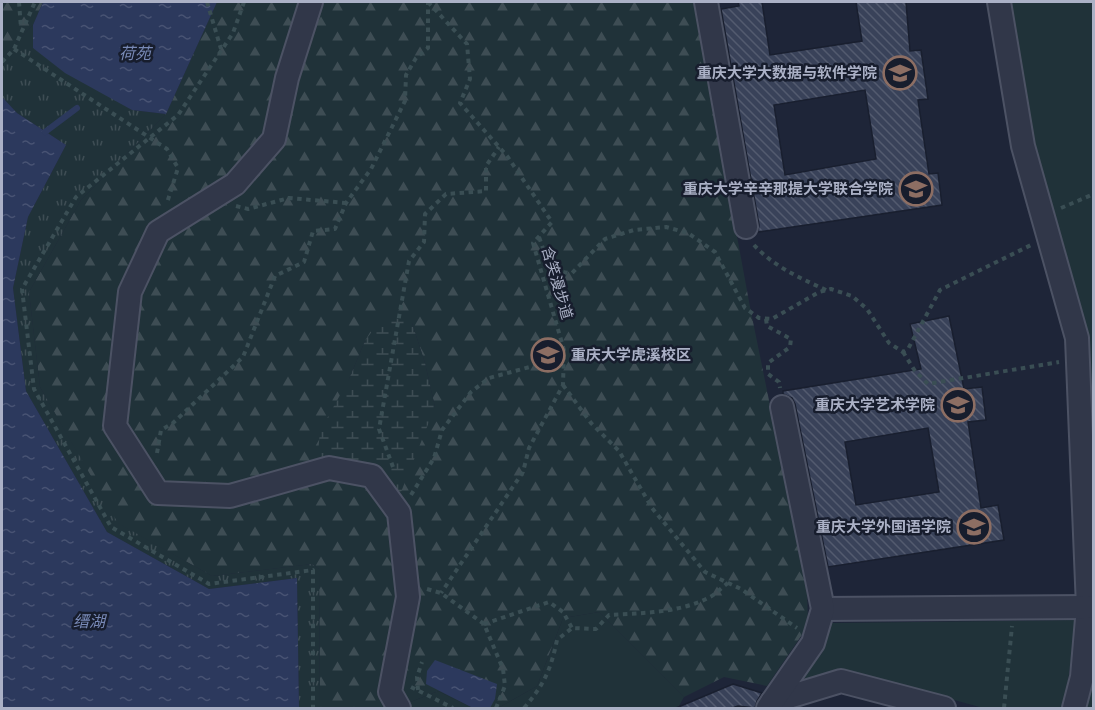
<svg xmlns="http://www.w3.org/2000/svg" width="1095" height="710" viewBox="0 0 1095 710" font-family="Signika,'Noto Sans SC',sans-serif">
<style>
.grass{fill:#203239}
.forest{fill:url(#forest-firs);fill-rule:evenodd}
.wetland{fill:url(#wetland-marsh)}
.park{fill:url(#park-tufts)}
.water{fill:url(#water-ripples)}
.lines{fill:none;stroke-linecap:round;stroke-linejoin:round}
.stream{stroke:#2c395d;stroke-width:6}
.building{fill:url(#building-back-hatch);stroke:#191f2f;stroke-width:1.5;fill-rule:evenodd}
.minor-casing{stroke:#4c5264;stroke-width:26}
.path{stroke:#3a4e54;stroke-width:4;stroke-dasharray:4.5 4.5;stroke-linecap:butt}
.minor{stroke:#313749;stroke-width:22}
.labels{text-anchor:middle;stroke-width:5;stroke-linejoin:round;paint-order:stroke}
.poi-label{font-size:15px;font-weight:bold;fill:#abb1c6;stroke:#171d2d;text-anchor:end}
.street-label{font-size:15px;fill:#abb1c6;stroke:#171d2d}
.water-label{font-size:16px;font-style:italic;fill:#7889b6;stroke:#171d2d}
</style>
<defs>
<pattern id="forest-firs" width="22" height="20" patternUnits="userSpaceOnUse" patternTransform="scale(1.5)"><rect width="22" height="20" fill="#203239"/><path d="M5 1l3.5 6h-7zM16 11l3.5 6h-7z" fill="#3e4d54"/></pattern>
<pattern id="wetland-marsh" width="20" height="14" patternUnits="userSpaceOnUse" patternTransform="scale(1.5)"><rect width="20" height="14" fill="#203239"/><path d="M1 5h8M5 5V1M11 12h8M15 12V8" fill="none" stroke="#3e4d54"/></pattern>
<pattern id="park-tufts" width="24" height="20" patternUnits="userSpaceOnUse" patternTransform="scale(1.5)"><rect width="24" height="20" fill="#203239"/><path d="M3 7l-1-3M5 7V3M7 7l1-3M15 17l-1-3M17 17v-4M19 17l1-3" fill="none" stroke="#3e4d54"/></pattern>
<pattern id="water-ripples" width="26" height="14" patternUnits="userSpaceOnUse" patternTransform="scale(1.5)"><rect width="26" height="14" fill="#2c395d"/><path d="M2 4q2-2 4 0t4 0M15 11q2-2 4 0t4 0" fill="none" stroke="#485373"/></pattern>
<pattern id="building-back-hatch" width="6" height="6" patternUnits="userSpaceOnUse" patternTransform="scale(1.5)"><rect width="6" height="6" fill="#394259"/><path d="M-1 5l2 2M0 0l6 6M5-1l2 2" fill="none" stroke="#535b6f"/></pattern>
</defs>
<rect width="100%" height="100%" fill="#1e2538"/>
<g class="grass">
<polygon points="999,2 1093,2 1093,708 1074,708 1082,677 1077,338"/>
<polygon points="599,612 684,697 678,708 498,708 537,686 563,618"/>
<polygon points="1077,620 1064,708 983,708 846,670 795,687 822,653 831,623"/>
<polygon points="438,691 473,708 395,708"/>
</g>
<g class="forest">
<polygon points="2,2 43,2 33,25 2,58"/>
<path d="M217 2H694L750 307 807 587 808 626 767 686 724 677 684 697 599 612 563 618 537 686 498 708H473L438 691 395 708H320L319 569 312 564 212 576 117 523 40 387 29 292 81 200 166 114ZM412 323 425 363 435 407 330 463 349 379 365 341Z"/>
</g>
<polygon class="wetland" points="384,315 412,323 425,363 435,407 397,502 376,473 317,464 320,431 349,379 365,341"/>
<polygon class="park" points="33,25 33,48 132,110 166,114 81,200 29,292 40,387 118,523 212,576 312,564 319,569 320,708 299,708 297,578 209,589 107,532 26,391 13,288 28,217 66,145 17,113 2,97 2,58"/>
<g class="water">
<polygon points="43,2 217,2 166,114 132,110 65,73 33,48 33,25"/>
<polygon points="2,97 17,113 66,145 28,217 13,288 26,391 107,532 209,589 297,578 299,708 2,708"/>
<polygon points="435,660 497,684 495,699 490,708 473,708 426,684 427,671"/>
</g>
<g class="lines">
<polyline class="stream" points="45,132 77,108"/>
</g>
<g class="building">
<path d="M738 2H762L770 55 862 41 856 2H906L910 51 921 50 928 99 918 100 929 174 938 173 942 205 758 232 759 225 721 9 739 6ZM865 90 876 159 785 175 774 105Z"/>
<path d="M949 316 964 389 982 387 986 420 968 422 981 508 998 505 1004 540 828 567 795 404 792 398 783 394V391L921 369 910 324ZM928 428 939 492 856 505 845 442Z"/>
<polygon points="733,684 762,693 757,701 755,708 738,706 732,708 676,708"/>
</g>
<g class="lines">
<g class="minor-casing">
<g id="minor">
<polyline points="311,2 287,78 274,139 235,184 158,232 130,292 115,426 158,493 230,496 329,468 372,476 399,513 408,597 390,692 399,708"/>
<polyline points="706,2 746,227"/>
<polyline points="999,2 1023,146 1077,338 1088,607 1082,677 1074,708"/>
<polyline points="823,609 1088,607"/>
<polyline points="772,702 841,681 944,708"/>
<polyline points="768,708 813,643 823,609 782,407"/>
</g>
</g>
<g class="path">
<polyline points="19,2 21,28"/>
<polyline points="207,2 221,49"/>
<polyline points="244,2 233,33 178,115 76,197 22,289 34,389 111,527 209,584 313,570 313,708"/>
<polyline points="428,2 467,44 470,79 460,103 507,156 552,222 533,243 564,350 563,385 529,448 523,472 441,593"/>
<polyline points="14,49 167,149 178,168 167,203"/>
<polyline points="2,62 14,49 35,2"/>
<polyline points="236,206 248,209 289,198 346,203"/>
<polyline points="1061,208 1094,194"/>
<path d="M539 237C547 258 547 272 572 273L605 239 634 230 666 227 688 233 715 252 745 308 759 318 772 319 819 292 831 289 852 296 867 309 889 343 903 352 908 349 940 290 1031 245"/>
<path d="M754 245C773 266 800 278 826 290"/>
<polyline points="766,319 767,326 791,339 790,347 768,363 768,374 779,382 780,388"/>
<polyline points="903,352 915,371 928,384 1059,362"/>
<polyline points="563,385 591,423 619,451 652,508 705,572 741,589 797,628"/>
<polyline points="157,453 161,430 173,423 243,357 275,276 304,262 313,231 335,229 346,203 371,169 405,101 406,75 416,58 428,48 428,3"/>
<polyline points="393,467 379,429 409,261 424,242 425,214 446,194 486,191 486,166 499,147"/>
<polyline points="411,495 434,458 442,430 471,392 489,378 563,358"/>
<polyline points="427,589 441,593 484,624 503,669 505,686 496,708"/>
<polyline points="484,624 549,602 563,612 572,628"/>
<polyline points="411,687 453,708"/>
<polyline points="418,690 417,677 422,662"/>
<path d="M524 708C544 685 551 669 557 640L572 628 596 629 609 615C642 613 680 613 710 597 716 594 722 587 728 583"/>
<polyline points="1004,708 1012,626"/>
</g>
<use href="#minor" class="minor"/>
</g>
<defs>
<g id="university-ring" transform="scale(1.725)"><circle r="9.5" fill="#171d2d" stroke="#8d6e63" stroke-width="1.5"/><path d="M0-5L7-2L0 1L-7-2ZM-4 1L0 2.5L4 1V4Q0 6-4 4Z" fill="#8d6e63"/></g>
</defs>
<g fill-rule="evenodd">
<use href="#university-ring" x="900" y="73"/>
<use href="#university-ring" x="916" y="189"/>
<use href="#university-ring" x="548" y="355"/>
<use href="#university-ring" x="958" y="405"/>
<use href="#university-ring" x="974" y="527"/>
</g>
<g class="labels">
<g class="poi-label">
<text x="877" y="78">重庆大学大数据与软件学院</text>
<text x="893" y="194">重庆大学辛辛那提大学联合学院</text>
<text x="571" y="360" text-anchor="start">重庆大学虎溪校区</text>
<text x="935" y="410">重庆大学艺术学院</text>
<text x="951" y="532">重庆大学外国语学院</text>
</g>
<g class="street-label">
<text transform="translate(557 283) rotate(74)" y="5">含笑漫步道</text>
</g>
<g class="water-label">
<text x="135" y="59">荷苑</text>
<text x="89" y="627">缙湖</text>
</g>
</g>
<rect width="1095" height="710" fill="none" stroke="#abb1c6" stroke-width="6"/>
</svg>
